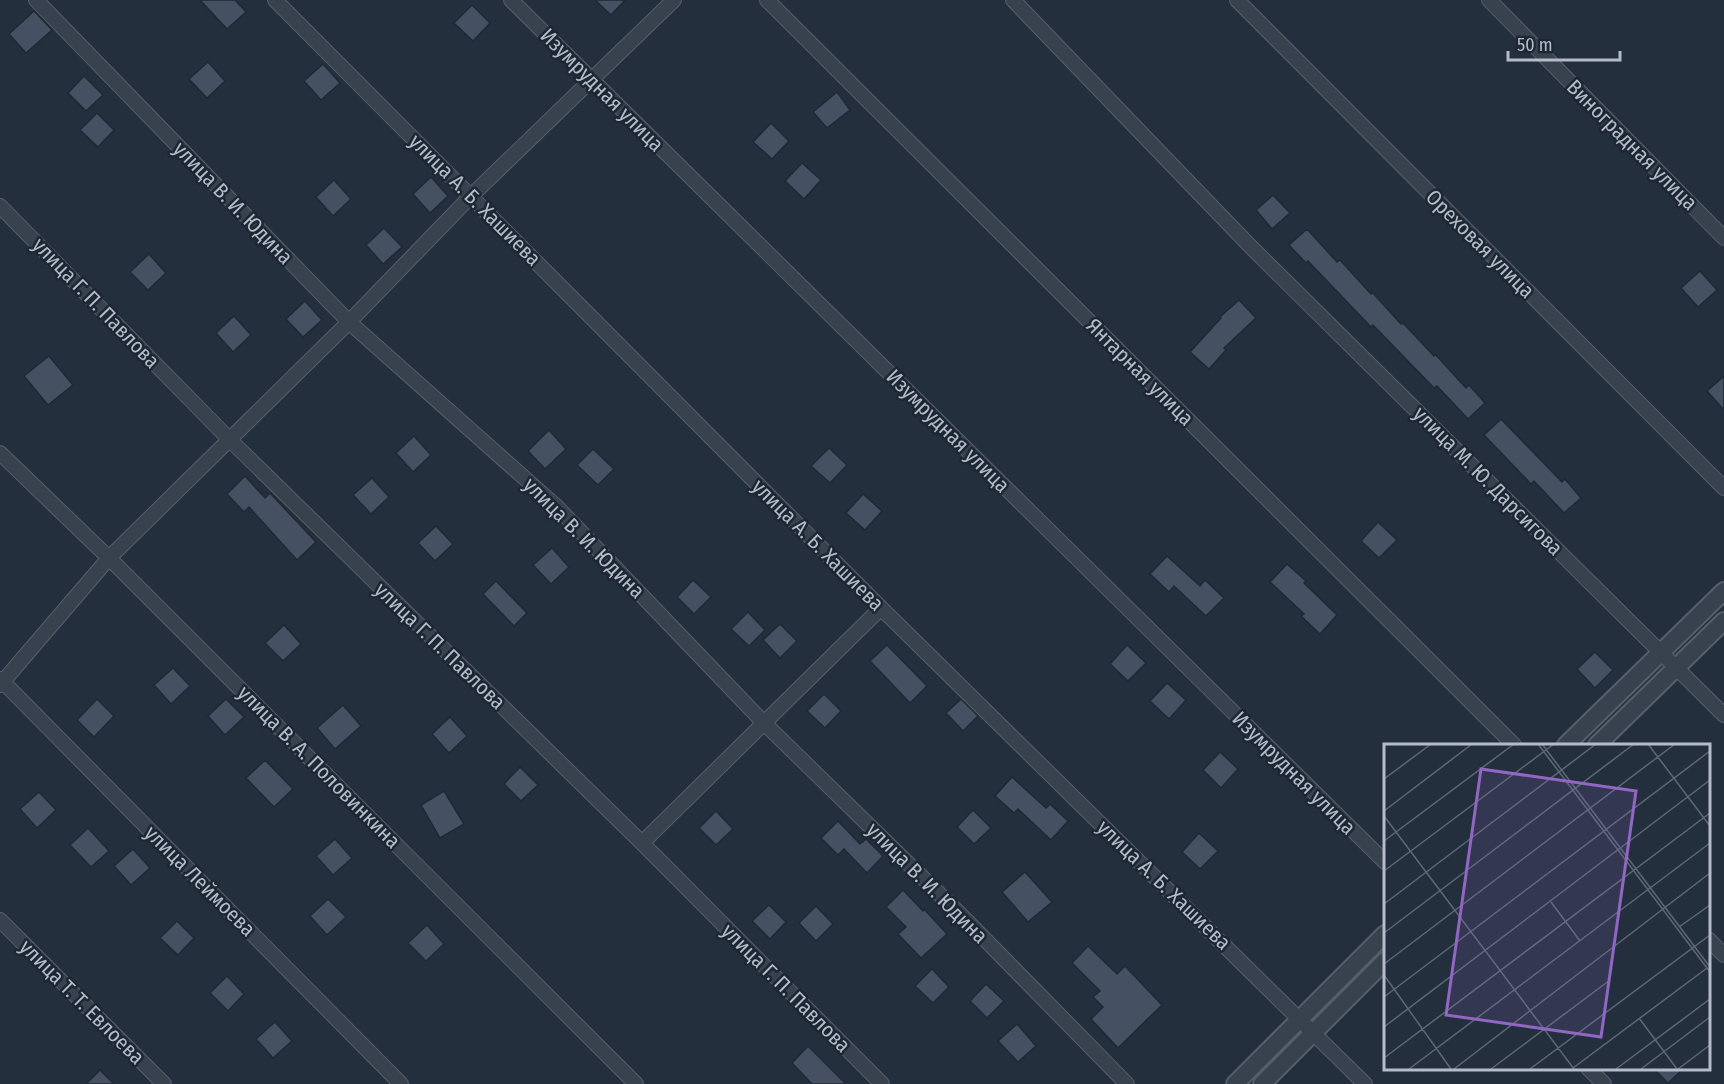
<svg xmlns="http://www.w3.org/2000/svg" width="1724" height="1084" viewBox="0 0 1724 1084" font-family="'Fira Sans Condensed',sans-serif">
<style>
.building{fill:#455162;stroke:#1f2835;stroke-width:1.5}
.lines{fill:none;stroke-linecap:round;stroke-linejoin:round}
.minor-casing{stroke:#565f6c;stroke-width:16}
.tertiary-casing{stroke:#565f6c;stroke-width:20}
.minor{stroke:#38414e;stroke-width:14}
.tertiary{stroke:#38414e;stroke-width:16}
.labels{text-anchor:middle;stroke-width:5;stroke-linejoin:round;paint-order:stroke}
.street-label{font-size:21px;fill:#b4bcc9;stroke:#1d2633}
.inset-road{fill:none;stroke:#5e6776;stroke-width:1.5}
.view{fill:#9266c3;fill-opacity:0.15;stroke:#9266c3;stroke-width:3}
.inset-edge{fill:none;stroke:#b4bcc9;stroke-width:3}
</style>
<rect width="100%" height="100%" fill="#242f3e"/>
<g class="building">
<polygon points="200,0 235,0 246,12 227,29"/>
<polygon points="595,0 625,0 611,15"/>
<polygon points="472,5 490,23 473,41 454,23"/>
<polygon points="34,11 52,30 26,53 9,34"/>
<polygon points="208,62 225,81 207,98 189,79"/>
<polygon points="323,64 340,83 321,100 304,81"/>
<polygon points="84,76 103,95 86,111 68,93"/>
<polygon points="837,92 850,110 827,128 813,112"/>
<polygon points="97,113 114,130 98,147 80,130"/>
<polygon points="771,123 789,141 772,159 753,142"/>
<polygon points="802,163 821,180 804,199 785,181"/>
<polygon points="431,177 448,196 430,213 413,194"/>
<polygon points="334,180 351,199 333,216 316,197"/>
<polygon points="1273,195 1290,213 1272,229 1256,210"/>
<polygon points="384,228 402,247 383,264 366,245"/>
<polygon points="1307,229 1337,262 1340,260 1371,294 1372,292 1401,324 1403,323 1434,356 1435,354 1466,388 1469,385 1485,403 1468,419 1437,386 1434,388 1373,325 1371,327 1308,261 1306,263 1289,245"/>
<polygon points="149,254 166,273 148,290 130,272"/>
<polygon points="1700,271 1717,290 1698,307 1681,288"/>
<polygon points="1239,300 1256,318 1224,348 1226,350 1209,369 1190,352 1221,318 1220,317"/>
<polygon points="305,301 322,320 303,337 286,319"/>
<polygon points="234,316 251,335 233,352 216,333"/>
<polygon points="49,356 73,385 48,405 24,376"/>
<polygon points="1724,376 1724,410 1707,391"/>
<polygon points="1501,419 1562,482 1565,479 1581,498 1564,513 1534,481 1531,484 1484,435"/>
<polygon points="549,430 566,449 545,469 528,451"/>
<polygon points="414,436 431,455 413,472 396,453"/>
<polygon points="829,448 847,465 830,483 811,466"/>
<polygon points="593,449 614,469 598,485 577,465"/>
<polygon points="245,476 265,498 270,493 316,542 297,560 249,507 244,512 227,494"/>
<polygon points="372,478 389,497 371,514 353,495"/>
<polygon points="863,494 882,511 865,530 846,513"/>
<polygon points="1378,522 1397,540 1379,558 1361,541"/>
<polygon points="436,526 453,544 435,561 418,543"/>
<polygon points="552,548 569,567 551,584 533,565"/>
<polygon points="1167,556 1200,586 1205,580 1224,598 1206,616 1174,586 1169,592 1150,574"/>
<polygon points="1287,564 1306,581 1304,583 1337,615 1320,634 1301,616 1304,614 1270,582"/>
<polygon points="693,580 711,597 694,614 677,597"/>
<polygon points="496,581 527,613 514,626 483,594"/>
<polygon points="748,612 765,630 749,646 731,629"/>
<polygon points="780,624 797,641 780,658 763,640"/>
<polygon points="284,625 301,644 283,661 265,643"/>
<polygon points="887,645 927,686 910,703 870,661"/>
<polygon points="1127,645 1146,663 1128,681 1110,664"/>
<polygon points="1595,652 1613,670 1595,688 1577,669"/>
<polygon points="173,668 190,686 171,704 154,685"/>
<polygon points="1167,683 1186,700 1169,719 1150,701"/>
<polygon points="824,694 841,711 825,728 807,711"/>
<polygon points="97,699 114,716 94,737 77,720"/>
<polygon points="226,699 244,717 225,735 208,716"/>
<polygon points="961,699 978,716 963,731 946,713"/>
<polygon points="343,705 361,726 335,749 317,728"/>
<polygon points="450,717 467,736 449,753 432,734"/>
<polygon points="1220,752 1238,769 1221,788 1203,770"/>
<polygon points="265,760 293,789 274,807 246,778"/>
<polygon points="520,767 538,785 521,801 504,784"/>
<polygon points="1012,777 1046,808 1050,804 1068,821 1051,840 1018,809 1014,813 995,796"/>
<polygon points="444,791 464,824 440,838 421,805"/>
<polygon points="39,792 56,810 37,828 20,809"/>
<polygon points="973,810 991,828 974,844 957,827"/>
<polygon points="716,811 733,829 716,845 699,828"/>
<polygon points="838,821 860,844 866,839 883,856 867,873 844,849 838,855 821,838"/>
<polygon points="88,828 109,851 91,867 70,845"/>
<polygon points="1199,833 1218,851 1200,869 1182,852"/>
<polygon points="335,839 352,858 333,875 316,856"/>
<polygon points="133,849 150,868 131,885 114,866"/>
<polygon points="1025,872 1052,902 1028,922 1002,892"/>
<polygon points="903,890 923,911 924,909 947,934 921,958 898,934 906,927 886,907"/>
<polygon points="328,899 346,917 327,935 310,916"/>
<polygon points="769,905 786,922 770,939 752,921"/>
<polygon points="816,906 833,924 816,941 799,923"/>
<polygon points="177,921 194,938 178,955 160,938"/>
<polygon points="427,925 444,944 426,961 408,943"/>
<polygon points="1088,946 1117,974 1125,966 1162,1005 1118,1048 1091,1019 1103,1007 1093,997 1100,991 1072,963"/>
<polygon points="932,969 949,987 933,1003 915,986"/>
<polygon points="227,976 244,994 228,1011 210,993"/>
<polygon points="986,984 1004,1001 987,1018 970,1001"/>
<polygon points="275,1022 292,1041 273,1058 256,1039"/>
<polygon points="1017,1024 1036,1046 1018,1062 998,1041"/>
<polygon points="808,1046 846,1084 812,1084 792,1063"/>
<polygon points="1653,1068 1684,1068 1668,1083"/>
<polygon points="100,1070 114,1084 86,1084"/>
</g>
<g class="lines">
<g class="minor-casing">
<g id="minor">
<polyline points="36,0 349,322 557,507 764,723 963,917 1127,1084"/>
<polyline points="275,0 881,608 1365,1084"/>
<polyline points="511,0 1385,862"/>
<polyline points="767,0 1514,745"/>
<polyline points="1013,0 1251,247 1724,715"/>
<polyline points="1237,0 1724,488"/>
<polyline points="1489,0 1724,238"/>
<polyline points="0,206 230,440 642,843 882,1084"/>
<polyline points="0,453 109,558 636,1084"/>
<polyline points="0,679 401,1084"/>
<polyline points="0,685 109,558 349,322 471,196 674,0"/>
<polyline points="642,843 881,608"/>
<polyline points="0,920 164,1084"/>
<polyline points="1708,939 1724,955"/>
<polyline points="1588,1068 1604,1084"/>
</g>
</g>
<g class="tertiary-casing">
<g id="tertiary">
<polyline points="1566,745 1724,591"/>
<polyline points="1597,745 1724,621"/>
<polyline points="1235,1084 1385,934"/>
<polyline points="1262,1084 1385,961"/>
</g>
</g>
<use href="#minor" class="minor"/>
<use href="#tertiary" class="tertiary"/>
</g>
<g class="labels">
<g class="street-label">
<text transform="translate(602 90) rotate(45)" y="7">Изумрудная улица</text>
<text transform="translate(1632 145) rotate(45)" y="7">Виноградная улица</text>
<text transform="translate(475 200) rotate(45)" y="7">улица А. Б. Хашиева</text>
<text transform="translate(233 203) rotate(46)" y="7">улица В. И. Юдина</text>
<text transform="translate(1480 244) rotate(45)" y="7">Ореховая улица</text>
<text transform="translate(96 303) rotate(46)" y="7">улица Г. П. Павлова</text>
<text transform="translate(1140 372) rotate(45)" y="7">Янтарная улица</text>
<text transform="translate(948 431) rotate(45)" y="7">Изумрудная улица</text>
<text transform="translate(1488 481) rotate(45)" y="7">улица М. Ю. Дарсигова</text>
<text transform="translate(584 538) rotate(45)" y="7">улица В. И. Юдина</text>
<text transform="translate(818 545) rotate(45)" y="7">улица А. Б. Хашиева</text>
<text transform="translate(440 646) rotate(44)" y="7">улица Г. П. Павлова</text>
<text transform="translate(319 767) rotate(45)" y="7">улица В. А. Половинкина</text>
<text transform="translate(1294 773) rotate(45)" y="7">Изумрудная улица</text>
<text transform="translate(200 881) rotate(45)" y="7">улица Леймоева</text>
<text transform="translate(927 883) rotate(45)" y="7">улица В. И. Юдина</text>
<text transform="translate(1164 885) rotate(44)" y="7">улица А. Б. Хашиева</text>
<text transform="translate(786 988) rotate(45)" y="7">улица Г. П. Павлова</text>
<text transform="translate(82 1002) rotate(45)" y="7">улица Т. Т. Евлоева</text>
</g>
</g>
<g transform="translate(1384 744)">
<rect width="326" height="326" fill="#242f3e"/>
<path class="inset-road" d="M154 0 326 228M158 0 326 223M264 0 326 82M0 35 47 0M0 67 88 0M0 72 190 325M0 97 130 0M0 127 170 0M167 158 196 197M0 160 212 0M295 183 326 161M0 189 250 0M0 220 291 0M0 231 67 325M0 253 326 7M255 274 293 325M0 283 326 36M0 314 326 69M189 324 323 224M25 325 326 99M70 325 326 129M107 325 226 236M146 325 326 191M232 325 326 255M257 325 326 273M294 325 326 301"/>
<path class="view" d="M97 25 252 47 217 293 62 271Z"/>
<rect width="326" height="326" class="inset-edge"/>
</g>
<path d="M1508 51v9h112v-9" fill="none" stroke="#b4bcc9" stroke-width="3"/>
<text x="1517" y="51" font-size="18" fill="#b4bcc9" stroke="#1d2633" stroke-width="4.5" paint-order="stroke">50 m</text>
</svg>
